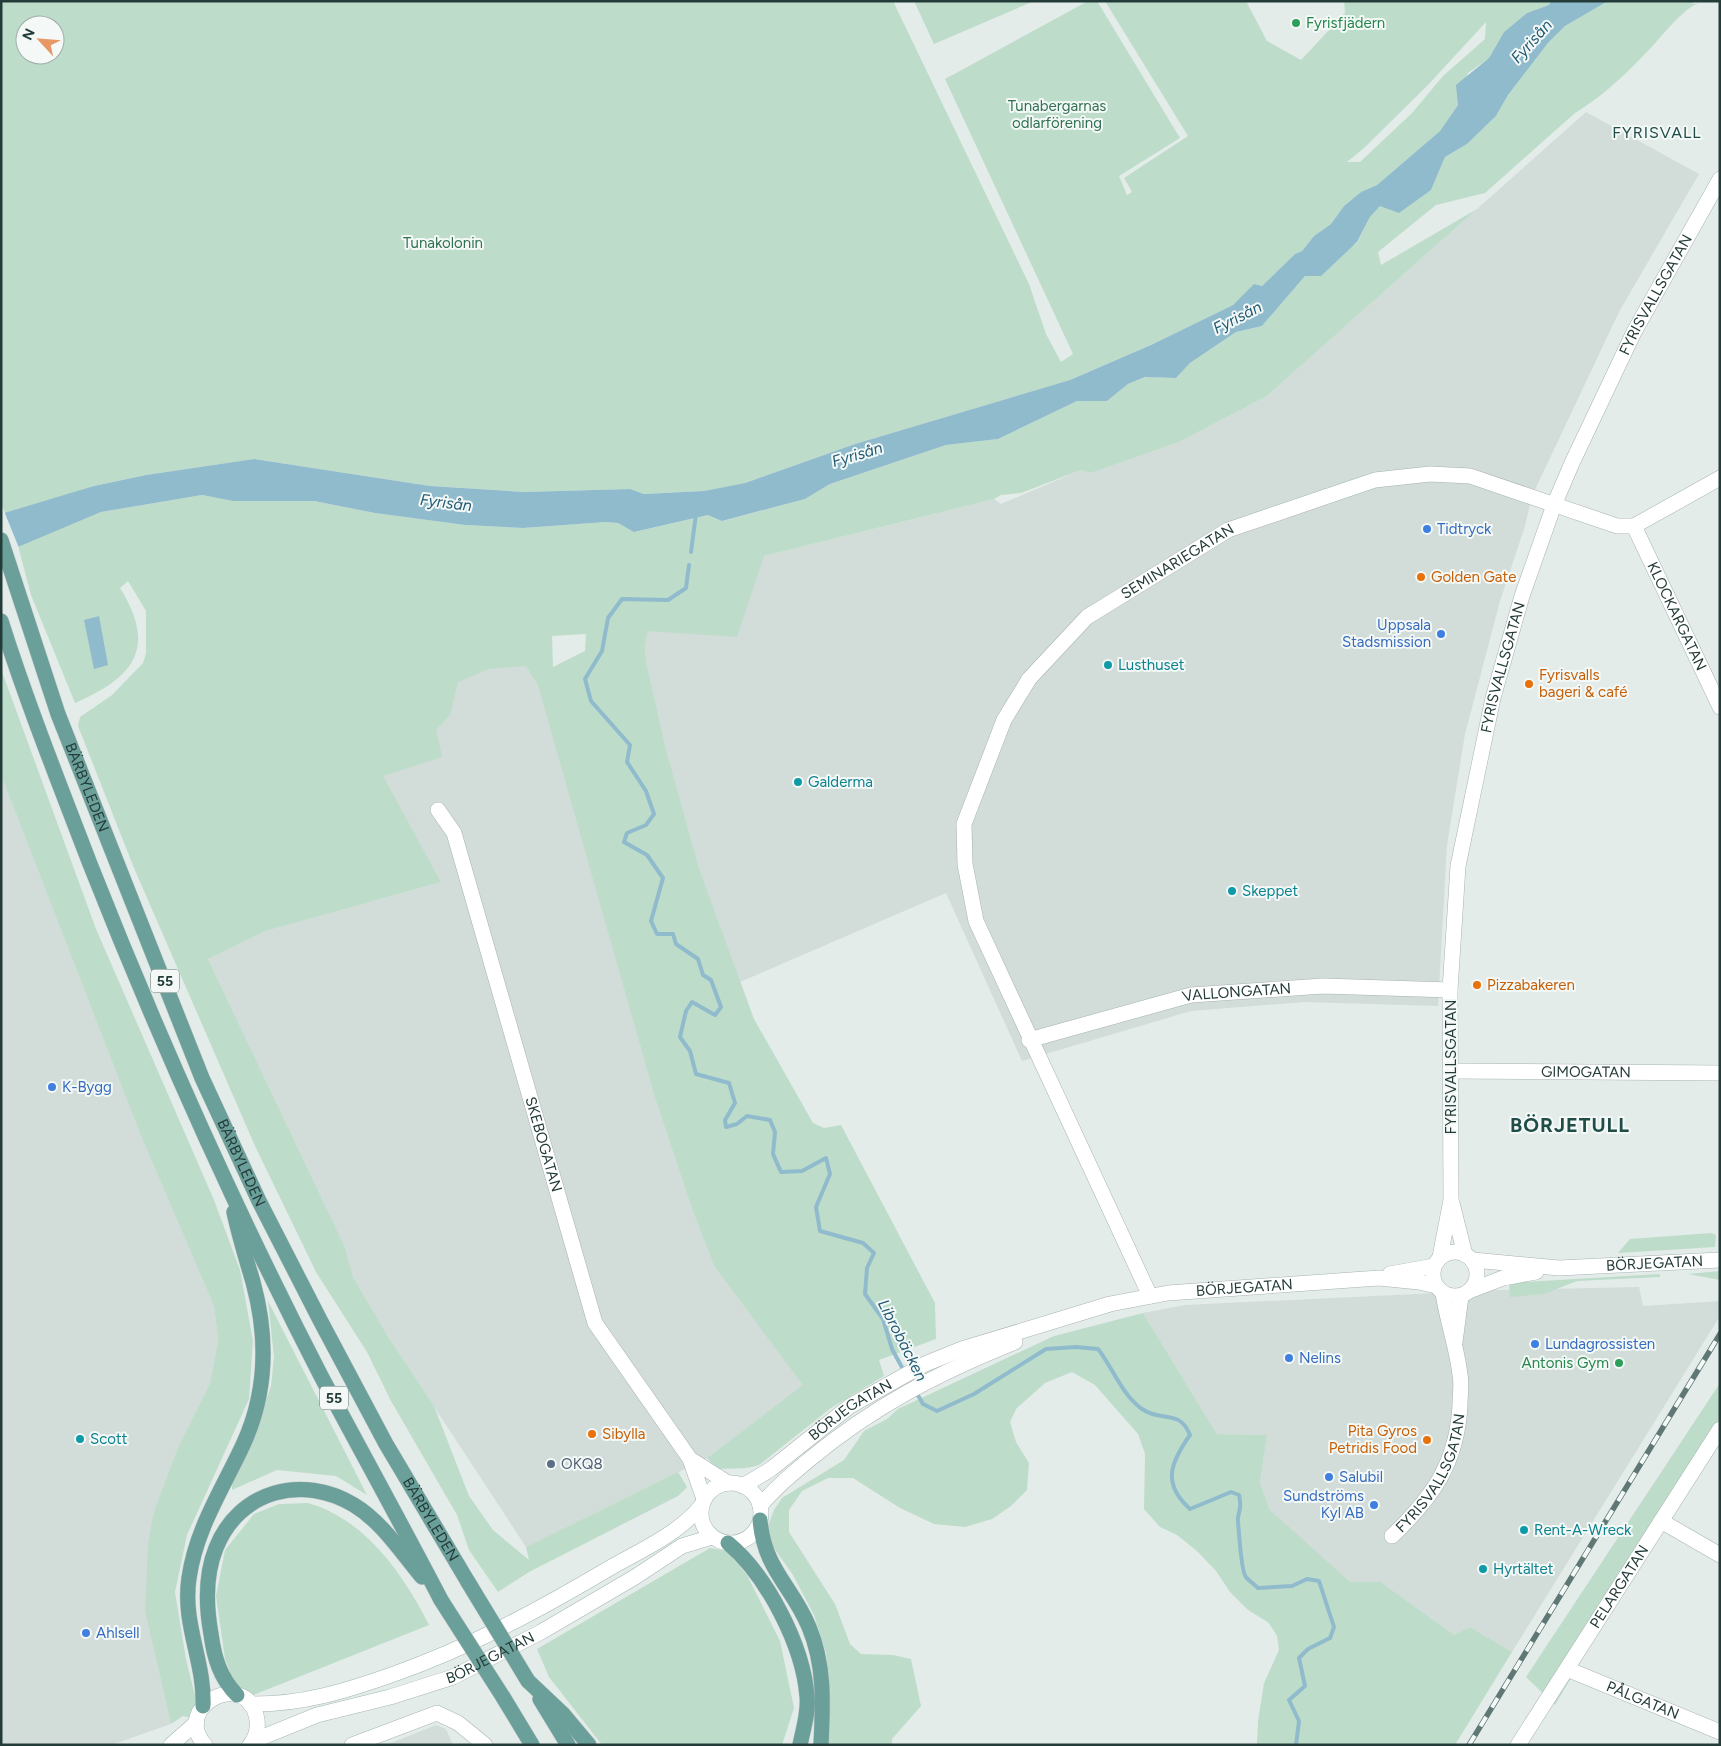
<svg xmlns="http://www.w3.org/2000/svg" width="1721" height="1746" viewBox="0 0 1721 1746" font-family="Figtree,sans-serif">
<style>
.built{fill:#d2dcd9}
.green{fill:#bedcca;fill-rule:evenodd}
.water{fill:#90bbcd}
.pier{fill:#e4ecea}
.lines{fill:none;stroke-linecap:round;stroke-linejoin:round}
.stream{stroke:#90bbcd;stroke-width:4}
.minor-casing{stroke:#a7b4b1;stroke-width:16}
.tertiary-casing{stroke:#a7b4b1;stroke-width:16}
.secondary-casing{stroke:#a3b7b3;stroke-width:16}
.primary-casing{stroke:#c2c8c8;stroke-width:16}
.minor{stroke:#fff;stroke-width:15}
.tertiary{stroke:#fff;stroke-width:15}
.secondary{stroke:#fff;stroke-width:15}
.primary{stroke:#6b9f99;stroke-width:15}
.rail-casing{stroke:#5f7875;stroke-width:5.5}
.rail{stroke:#f4f9f7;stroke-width:4;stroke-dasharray:11;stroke-linecap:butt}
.primary-bridge-casing{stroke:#c2c8c8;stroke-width:16;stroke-linecap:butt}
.primary-bridge{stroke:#6b9f99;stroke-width:15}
.leisure-dot{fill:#2e9e5b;stroke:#f4f9f7;stroke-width:2}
.shop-dot{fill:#3f7fe0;stroke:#f4f9f7;stroke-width:2}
.food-dot{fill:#e8710a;stroke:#f4f9f7;stroke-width:2}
.culture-dot{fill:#0f9aa8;stroke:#f4f9f7;stroke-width:2}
.service-dot{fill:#5c6f8a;stroke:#f4f9f7;stroke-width:2}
.labels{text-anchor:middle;stroke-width:4;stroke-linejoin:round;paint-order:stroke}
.shield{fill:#f4f9f7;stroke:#627572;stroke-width:1}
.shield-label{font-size:14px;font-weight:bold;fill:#243c39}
.leisure-label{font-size:15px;fill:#27864d;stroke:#f4f9f7;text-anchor:start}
.park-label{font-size:15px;fill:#317153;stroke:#f4f9f7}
.street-label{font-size:15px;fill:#243c39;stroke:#f4f9f7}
.shop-label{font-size:15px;fill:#366cbe;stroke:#f4f9f7;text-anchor:start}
.food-label{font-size:15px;fill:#c56008;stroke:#f4f9f7;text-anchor:start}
.culture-label{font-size:15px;fill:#0d838f;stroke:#f4f9f7;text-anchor:start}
.service-label{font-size:15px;fill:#4e5e75;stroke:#f4f9f7;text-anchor:start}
.water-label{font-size:16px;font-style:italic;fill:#225b75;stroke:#f4f9f7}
.neighbourhood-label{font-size:16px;letter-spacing:1px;fill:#214d49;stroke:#f4f9f7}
.district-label{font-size:20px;font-weight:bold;letter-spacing:1px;fill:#214d49;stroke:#f4f9f7}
</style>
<rect width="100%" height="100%" fill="#e4ecea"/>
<g class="built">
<polygon points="1586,112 1699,174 1619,312 1532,496 1525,526 1500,601 1465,734 1447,845 1438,1006 1304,1002 1191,1011 1022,1061 946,893 740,982 700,871 666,749 646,661 645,645 648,631 764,556 994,499 1001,504 1081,470 1091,473 1179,442 1267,396"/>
<polygon points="528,646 655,1098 692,1209 714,1266 804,1385 707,1458 526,1547 389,1338 353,1277 345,1247 208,959 266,931 441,882 382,776 353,690"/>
<polygon points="1,775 141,1136 214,1306 218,1340 210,1383 177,1450 154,1511 145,1612 171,1724 111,1745 1,1745"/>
<polygon points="1639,1287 1643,1306 1720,1301 1720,1316 1512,1652 1470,1627 1454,1635 1381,1582 1350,1582 1310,1548 1270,1510 1260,1483 1267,1435 1217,1434 1143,1313 1185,1305 1500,1290"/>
<polygon points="436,1725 446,1729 453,1745 386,1745"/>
</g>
<g class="green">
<path d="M1 1H893L1029 284 1046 334 1061 362 1073 354 945 79 1088 1H1097L1180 138 1119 176 1127 195 1132 192 1124 178 1188 136 1105 1H1246L1267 41 1301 60 1345 13 1344 1H1551L1549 5 1527 13 1504 32 1489 58 1468 73 1458 105 1440 131 1377 185 1361 192 1344 206 1331 224 1314 236 1302 251 1295 254 1262 286 1254 285 1233 305 1151 345 1070 380 855 444 745 483 704 491 644 494 630 489 524 492 430 486 254 459 146 475 94 486 6 516 1 503ZM1486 22 1485 39 1443 76 1412 113 1360 162H1347L1364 148 1428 85ZM25 25H55V55H25Z"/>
<polygon points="914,1 1034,1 934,44"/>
<path d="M1608 1H1694L1692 4 1699 3C1682 8 1657 43 1643 56 1623 77 1600 98 1575 113L1485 193 1436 205 1378 252 1381 265 1477 209 1267 396 1179 442 1091 473 1081 470 1021 493 1001 495 994 499 764 556 737 637 648 631 645 646 646 661 666 749 700 871 754 1019 813 1123 824 1128 841 1125 935 1303 936 1339 879 1360 884 1376 831 1408 759 1465C745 1470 733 1468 717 1469L707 1458 803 1385 714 1266 692 1209 655 1098 538 685 526 666 489 669 458 682 450 715 436 730 442 757 383 776 441 882 266 931 208 959 345 1247 353 1277 389 1338 434 1406 469 1496 493 1530 529 1560 526 1547 678 1472 687 1487 678 1496 529 1572 498 1592 469 1550 457 1515 391 1401 367 1352 316 1272 255 1146 134 868 78 726 80 717 112 695 143 663 146 653V611L128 581 120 588C158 649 133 678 75 703L31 595 18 546 101 512 202 495 233 501H314L375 513 465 525 523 528 606 522 618 523 635 532 708 515 723 521 805 499 830 484 946 445 998 439 1077 401H1107L1128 384 1146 377 1176 378 1190 363 1236 332 1262 326 1305 276 1357 243 1370 217 1380 206 1431 190 1445 157 1467 144 1496 116 1508 95 1548 43 1565 26ZM586 634 585 651 553 667 552 636Z"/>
<polygon points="1,669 96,929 214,1200 240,1270 253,1341 249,1399 187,1535 175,1592 186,1659 197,1704 191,1718 183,1716 171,1724 145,1612 148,1545 154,1511 177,1450 210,1383 218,1340 214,1306 141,1136 1,775"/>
<polygon points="1711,1233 1716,1235 1715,1247 1618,1253 1630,1239"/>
<polygon points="1720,1271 1720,1280 1688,1274"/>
<polygon points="1660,1274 1660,1277 1577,1281 1544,1294 1510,1297 1509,1283"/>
<polygon points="268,1301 367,1495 336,1476 277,1470 232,1490 232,1481 257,1428 271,1386 274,1357"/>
<polygon points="1143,1313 1217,1434 1267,1435 1260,1483 1270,1510 1350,1582 1381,1582 1454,1635 1470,1627 1512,1652 1455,1745 1257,1745 1258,1721 1264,1683 1279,1650 1277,1636 1269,1623 1248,1610 1230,1592 1216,1571 1198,1552 1177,1535 1160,1527 1144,1509 1145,1454 1138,1434 1095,1385 1072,1372 1045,1383 1016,1409 1010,1422 1016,1442 1029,1463 1027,1490 1011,1506 992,1519 965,1527 934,1524 900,1508 853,1478 828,1478 802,1491 789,1510 789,1532 835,1604 850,1644 861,1654 893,1655 911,1659 921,1706 892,1739 892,1745 827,1745 830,1708 826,1653 814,1615 793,1575 769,1541 766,1531 774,1510 782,1498 844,1460 864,1431 887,1419 898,1409 1054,1336"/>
<polygon points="1720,1383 1720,1425 1555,1705 1526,1677"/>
<path d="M308 1503C365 1519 404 1575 429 1625L251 1696 235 1685 225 1659 216 1596 225 1550 254 1514 279 1504Z"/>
<polygon points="710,1548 727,1551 747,1575 780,1641 794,1708 782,1745 602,1745 549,1677 537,1649"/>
</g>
<g class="water">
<polygon points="1551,1 1608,1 1565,26 1548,43 1508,95 1496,116 1467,144 1445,157 1431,190 1399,213 1380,206 1370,217 1357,242 1321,276 1305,276 1262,326 1236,332 1190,363 1176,378 1145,377 1128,384 1107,401 1077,401 998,439 946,445 830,484 805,499 722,521 708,515 634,532 618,523 606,522 523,528 465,525 375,513 314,501 233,501 202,495 101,512 1,554 1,514 94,486 146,475 254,459 430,486 524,492 630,489 644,494 704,491 745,483 855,444 1070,380 1151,345 1233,305 1254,284 1262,286 1295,254 1302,251 1314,236 1331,224 1344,206 1361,192 1377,185 1440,131 1458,105 1456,85 1489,58 1504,32 1527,13 1549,5"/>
<polygon points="99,616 108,665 94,669 84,620"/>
</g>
<polygon class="pier" points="1,511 4,511 19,548 1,557"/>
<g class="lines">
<g class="stream">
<polyline points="691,552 696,514"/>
<polyline points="689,565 686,588 668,600 622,599 608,618 602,651 585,679 591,701 630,745 627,762 646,791 654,814 646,825 627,833 624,842 647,855 663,878 651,921 657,934 673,934 676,944 698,959 703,975 711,980 721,1007 715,1015 692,1002 686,1011 680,1037 690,1051 696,1074 729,1083 735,1103 725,1120 726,1127 737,1124 747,1116 770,1120 775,1132 773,1154 781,1172 802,1171 826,1158 830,1174 816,1207 820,1231 863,1243 874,1253 867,1268 865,1294 883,1319 892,1349 904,1371"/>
<path d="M916 1392 923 1404 937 1411 974 1394 1046 1349 1076 1347 1098 1349C1113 1368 1122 1395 1142 1409 1162 1423 1179 1408 1190 1435 1170 1463 1162 1484 1190 1509L1231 1492 1239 1495C1243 1511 1237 1511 1238 1522 1239 1531 1241 1572 1246 1577 1249 1581 1254 1584 1258 1588L1292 1586 1307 1579 1319 1581 1334 1627 1330 1638 1308 1649 1299 1658 1305 1686 1289 1700 1299 1721 1296 1745"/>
</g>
<g class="minor-casing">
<g id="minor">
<path id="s1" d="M1634 526 1720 707"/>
<path id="s2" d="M438 810 454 833 595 1323 690 1459 704 1499"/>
<path id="s3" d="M1452 1071 1720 1073"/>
<path id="s4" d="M1150 1296 976 921 965 864 964 824 1004 720 1029 679 1087 617 1228 530 1375 480 1430 474 1470 476 1617 526H1634L1720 478"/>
<polyline points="1455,1342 1461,1296"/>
<polyline points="690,1459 728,1483"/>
<polyline points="1661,1521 1720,1555"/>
<path id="s5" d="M1392 1536C1433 1497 1457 1463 1460 1405 1460 1395 1462 1384 1460 1375 1457 1347 1447 1321 1443 1293"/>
<path id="s6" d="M1567 1669 1720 1732"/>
<polyline points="352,1745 437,1713 458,1723 485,1745"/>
<path id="s7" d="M1518 1745 1720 1429"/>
</g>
</g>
<g class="tertiary-casing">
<g id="tertiary">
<path id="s8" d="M1029 1040 1191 995 1323 986 1450 990"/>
<polyline points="1452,1203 1465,1255"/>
<circle cx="1455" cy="1274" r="22"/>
<path id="s9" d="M1440 1257 1451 1200 1450 990 1458 866 1493 698 1522 596 1554 505 1572 463 1634 332 1720 179"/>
<path id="s10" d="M1473 1260 1559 1268 1720 1260"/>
<polyline points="1390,1274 1434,1266"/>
<polyline points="1469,1291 1503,1278 1536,1272"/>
<path id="s11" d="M743 1486 771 1469 850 1406 925 1364 962 1349 1110 1304 1168 1293 1379 1278 1419 1282 1436 1286"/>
<path d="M760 1506C775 1488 792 1474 810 1459 874 1406 938 1373 1015 1342"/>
</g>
</g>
<g class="secondary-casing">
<g id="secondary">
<circle cx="731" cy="1513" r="30"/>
<path d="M250 1704C301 1705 346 1691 394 1674 470 1647 539 1610 608 1569 641 1550 677 1535 701 1506"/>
<path id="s12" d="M253 1741 317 1715 390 1697 453 1677 541 1632 635 1577 682 1546 712 1537"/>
<polyline points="171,1745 197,1722"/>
<path d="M205 1745C171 1707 244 1669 256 1715 259 1726 257 1736 250 1745"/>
</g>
</g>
<g class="primary-casing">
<g id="primary">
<path id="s13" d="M1 540 58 714 202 1078 259 1201 320 1320 386 1444 468 1582"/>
<path d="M1 621C27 703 59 783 90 864 159 1039 235 1209 321 1376 361 1451 402 1525 441 1600"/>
<path d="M760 1520C764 1569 792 1586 809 1627 825 1665 823 1704 821 1745"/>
<path d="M728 1543C767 1576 803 1645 807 1696 809 1711 803 1730 800 1745"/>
<polyline points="528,1681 563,1714 589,1745"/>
<path d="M237 1695C220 1678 214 1657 211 1634 206 1606 205 1575 216 1548 239 1490 303 1474 354 1505 382 1522 401 1552 422 1577"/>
<polyline points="503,1697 532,1745"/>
<polyline points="540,1699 568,1745"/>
<path d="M203 1706C205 1662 182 1624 189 1578 196 1529 222 1490 243 1445 267 1393 268 1337 253 1282 246 1258 239 1236 234 1212"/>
</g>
</g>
<use href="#minor" class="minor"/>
<use href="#tertiary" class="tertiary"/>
<use href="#secondary" class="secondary"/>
<use href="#primary" class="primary"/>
<g class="rail-casing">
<polyline id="rail" points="1469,1745 1720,1334"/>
</g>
<use href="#rail" class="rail"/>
<g class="primary-bridge-casing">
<g id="primary-bridge">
<polyline points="468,1582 528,1681"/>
<polyline points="441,1600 503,1697"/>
</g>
</g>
<use href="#primary-bridge" class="primary-bridge"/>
</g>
<g class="leisure-dot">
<circle cx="1296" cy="23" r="5"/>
<circle cx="1619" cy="1363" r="5"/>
</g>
<g class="shop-dot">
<circle cx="1427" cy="529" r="5"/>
<circle cx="1441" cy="634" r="5"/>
<circle cx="52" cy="1087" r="5"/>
<circle cx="1535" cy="1344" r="5"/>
<circle cx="1289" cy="1358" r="5"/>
<circle cx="1329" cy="1477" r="5"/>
<circle cx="1374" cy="1505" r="5"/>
<circle cx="86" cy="1633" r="5"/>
</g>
<g class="food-dot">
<circle cx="1421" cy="577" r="5"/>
<circle cx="1529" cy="684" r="5"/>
<circle cx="1477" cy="985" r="5"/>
<circle cx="592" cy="1434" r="5"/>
<circle cx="1427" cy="1440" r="5"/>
</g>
<g class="culture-dot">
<circle cx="1108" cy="665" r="5"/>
<circle cx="798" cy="782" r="5"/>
<circle cx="1232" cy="891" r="5"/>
<circle cx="80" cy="1439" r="5"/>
<circle cx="1524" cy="1530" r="5"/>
<circle cx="1483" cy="1569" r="5"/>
</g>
<circle class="service-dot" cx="551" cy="1464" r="5"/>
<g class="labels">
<g class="shield">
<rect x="151" y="969.5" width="28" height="23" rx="4"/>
<rect x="320" y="1386.5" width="28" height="23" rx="4"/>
</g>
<g class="shield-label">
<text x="165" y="986">55</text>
<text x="334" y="1403">55</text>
</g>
<g class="leisure-label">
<text x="1306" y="28">Fyrisfjädern</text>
<text x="1609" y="1368" text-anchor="end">Antonis Gym</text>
</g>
<g class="park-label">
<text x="1057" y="111">Tunabergarnas<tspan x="1057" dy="17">odlarförening</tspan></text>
<text x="443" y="248">Tunakolonin</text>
</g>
<g class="street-label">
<text dy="5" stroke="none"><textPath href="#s9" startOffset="1000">FYRISVALLSGATAN</textPath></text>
<text dy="5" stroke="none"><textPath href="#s4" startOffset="862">SEMINARIEGATAN</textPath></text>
<text dy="5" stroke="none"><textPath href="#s1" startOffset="100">KLOCKARGATAN</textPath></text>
<text dy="5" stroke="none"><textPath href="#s9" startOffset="596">FYRISVALLSGATAN</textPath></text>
<text dy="5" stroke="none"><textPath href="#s13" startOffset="262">BÄRBYLEDEN</textPath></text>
<text dy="5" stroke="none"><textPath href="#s8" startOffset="214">VALLONGATAN</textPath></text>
<text transform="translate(1451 1067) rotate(-90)" y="5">FYRISVALLSGATAN</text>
<text dy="5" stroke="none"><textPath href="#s3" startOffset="134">GIMOGATAN</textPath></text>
<text dy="5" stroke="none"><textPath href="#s2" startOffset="352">SKEBOGATAN</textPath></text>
<text dy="5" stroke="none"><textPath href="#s13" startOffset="668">BÄRBYLEDEN</textPath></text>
<text dy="5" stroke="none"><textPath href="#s10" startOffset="182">BÖRJEGATAN</textPath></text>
<text dy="5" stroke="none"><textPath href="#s11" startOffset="550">BÖRJEGATAN</textPath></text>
<text dy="5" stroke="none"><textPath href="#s11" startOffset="132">BÖRJEGATAN</textPath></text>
<text dy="5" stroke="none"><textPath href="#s5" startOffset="76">FYRISVALLSGATAN</textPath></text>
<text dy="5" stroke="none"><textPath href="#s13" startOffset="1072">BÄRBYLEDEN</textPath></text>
<text dy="5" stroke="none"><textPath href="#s7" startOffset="188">PELARGATAN</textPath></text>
<text dy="5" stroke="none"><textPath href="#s12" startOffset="252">BÖRJEGATAN</textPath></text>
<text dy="5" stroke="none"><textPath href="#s6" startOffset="82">PÅLGATAN</textPath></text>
</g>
<g class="shop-label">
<text x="1437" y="534">Tidtryck</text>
<text x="1431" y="630" text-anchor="end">Uppsala<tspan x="1431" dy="17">Stadsmission</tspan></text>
<text x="62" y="1092">K-Bygg</text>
<text x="1545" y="1349">Lundagrossisten</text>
<text x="1299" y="1363">Nelins</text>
<text x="1339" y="1482">Salubil</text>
<text x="1364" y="1501" text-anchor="end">Sundströms<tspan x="1364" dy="17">Kyl AB</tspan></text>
<text x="96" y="1638">Ahlsell</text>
</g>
<g class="food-label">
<text x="1431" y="582">Golden Gate</text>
<text x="1539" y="680">Fyrisvalls<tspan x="1539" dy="17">bageri &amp; café</tspan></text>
<text x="1487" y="990">Pizzabakeren</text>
<text x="1417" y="1436" text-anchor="end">Pita Gyros<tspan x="1417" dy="17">Petridis Food</tspan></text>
<text x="602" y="1439">Sibylla</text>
</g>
<g class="culture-label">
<text x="1118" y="670">Lusthuset</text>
<text x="808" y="787">Galderma</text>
<text x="1242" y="896">Skeppet</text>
<text x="90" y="1444">Scott</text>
<text x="1534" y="1535">Rent-A-Wreck</text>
<text x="1493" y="1574">Hyrtältet</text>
</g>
<g class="service-label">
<text x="561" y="1469">OKQ8</text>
</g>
<g class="water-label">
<text transform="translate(1531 41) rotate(-48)" y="6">Fyrisån</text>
<text transform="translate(1237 317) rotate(-27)" y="6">Fyrisån</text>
<text transform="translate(857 454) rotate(-17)" y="6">Fyrisån</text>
<text transform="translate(446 502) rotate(7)" y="6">Fyrisån</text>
<text transform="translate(903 1340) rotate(63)" y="6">Librobäcken</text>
</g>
<g class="neighbourhood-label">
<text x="1657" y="138">FYRISVALL</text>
</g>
<g class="district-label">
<text x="1570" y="1132">BÖRJETULL</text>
</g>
</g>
<rect width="1721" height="1746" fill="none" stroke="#243c39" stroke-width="5"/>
<g transform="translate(40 40) rotate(296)"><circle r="24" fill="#f4f9f7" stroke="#a1adab"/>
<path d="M0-4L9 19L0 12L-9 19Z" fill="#e89865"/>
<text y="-8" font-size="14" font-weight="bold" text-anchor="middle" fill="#243c39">N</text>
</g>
</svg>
